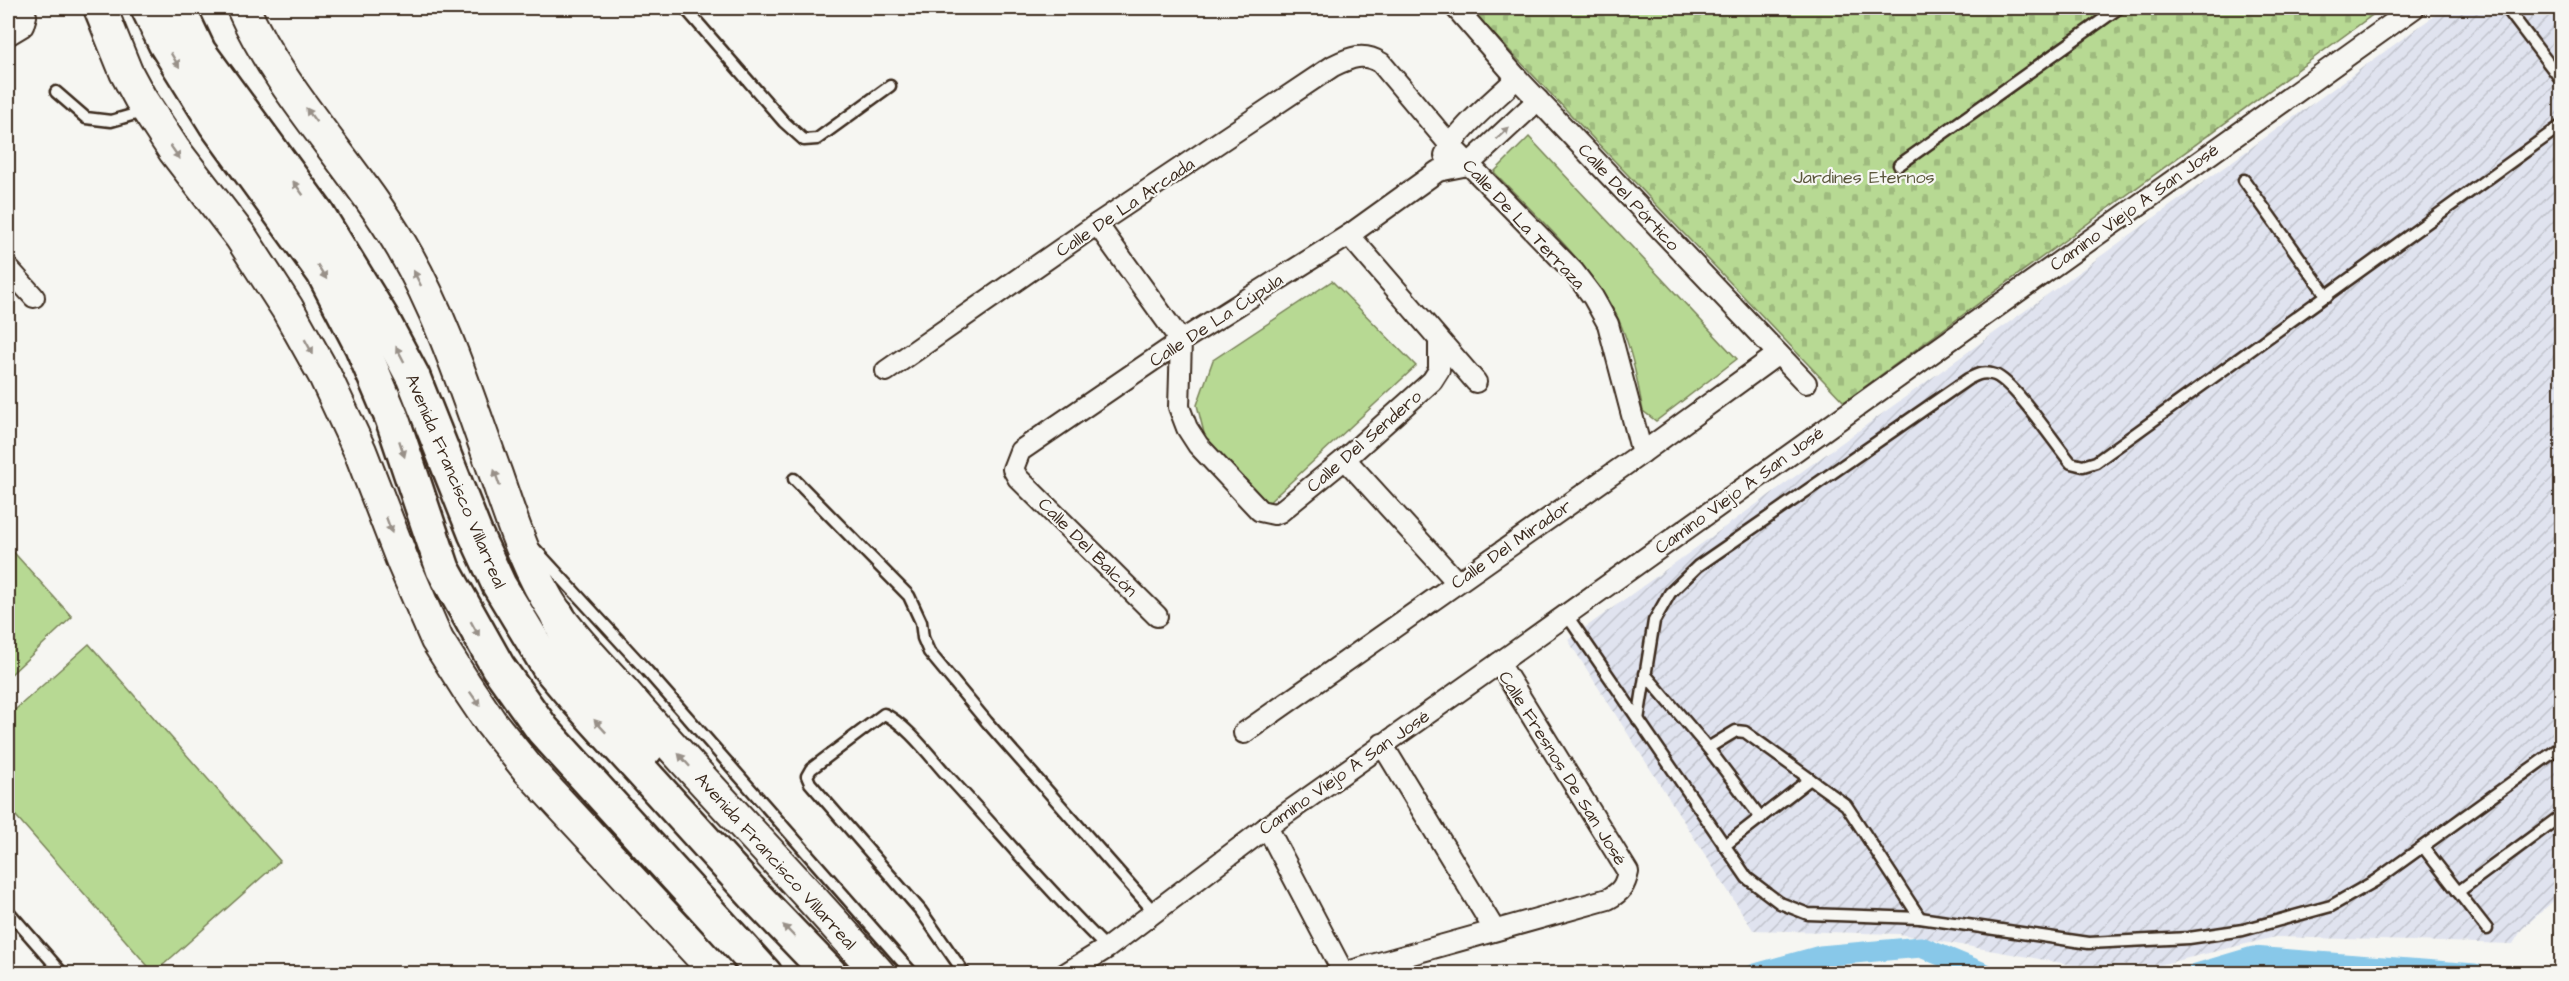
<svg xmlns="http://www.w3.org/2000/svg" width="2569" height="981" viewBox="0 0 2569 981" font-family="'Architects Daughter',sans-serif">
<style>
.industrial{fill:url(#industrial-furrows)}
.cemetery{fill:url(#cemetery-stones);stroke:#798258;stroke-width:1.5}
.park{fill:#b7d993;stroke:#798258;stroke-width:1.5}
.lines{fill:none;stroke-linecap:round;stroke-linejoin:round}
.canal{stroke:#88c8e9;stroke-width:21}
.lane-casing{stroke:#3b2a1e;stroke-width:15}
.street-casing{stroke:#3b2a1e;stroke-width:24}
.primary-casing{stroke:#3b2a1e;stroke-width:36}
.highway-casing{stroke:#3b2a1e;stroke-width:38}
.lane{stroke:#f6f6f2;stroke-width:10}
.street{stroke:#f6f6f2;stroke-width:20}
.primary{stroke:#f6f6f2;stroke-width:32}
.highway{stroke:#f6f6f2;stroke-width:33}
.oneway{fill:#989088}
.labels{text-anchor:middle;stroke-width:4.5;stroke-linejoin:round;paint-order:stroke}
.park-label{font-size:18px;fill:#5a563b;stroke:#f6f6f2}
.street-label{font-size:18px;fill:#3b2a1e;stroke:#f6f6f2}
</style>
<defs>
<pattern id="industrial-furrows" width="10" height="10" patternUnits="userSpaceOnUse" patternTransform="scale(1.5)"><rect width="10" height="10" fill="#e0e3ef"/><path d="M-1 1l2-2M0 10L10 0M9 11l2-2" fill="none" stroke="#c1c3cc"/></pattern>
<pattern id="cemetery-stones" width="16" height="16" patternUnits="userSpaceOnUse" patternTransform="scale(1.5)"><rect width="16" height="16" fill="#b7d993"/><path d="M2 7V4a2 2 0 0 1 4 0v3zM10 15v-3a2 2 0 0 1 4 0v3z" fill="#9eba7e"/></pattern>
</defs>
<rect width="100%" height="100%" fill="#f6f6f2"/>
<filter id="ink" filterUnits="userSpaceOnUse"><feTurbulence type="fractalNoise" baseFrequency=".0167" numOctaves="2"/><feDisplacementMap in="SourceGraphic" scale="12" xChannelSelector="R" yChannelSelector="G"/><feConvolveMatrix kernelMatrix="1 2 1 2 8 2 1 2 1" color-interpolation-filters="sRGB"/></filter>
<g filter="url(#ink)">
<polygon class="industrial" points="2445,8 2561,8 2561,894 2522,929 2513,944 2275,937 2159,965 2073,965 1899,934 1753,930 1568,640"/>
<polygon class="cemetery" points="1469,8 2382,8 1844,402"/>
<g class="park">
<path d="M1529 137 1737 359 1656 421 1643 411C1637 379 1631 344 1616 314 1588 262 1535 215 1494 172Z"/>
<polygon points="1332,281 1416,366 1266,505 1207,445 1197,405 1213,360"/>
<polygon points="8,546 72,617 8,677"/>
<polygon points="89,644 280,861 154,973 8,807 8,716"/>
</g>
<g class="lines">
<g class="canal">
<polyline points="1755,974 1820,956 1921,947 1986,974"/>
<polyline points="2196,974 2253,957 2475,974"/>
</g>
<g class="lane-casing">
<g id="lane">
<polyline points="685,8 784,122 804,140 817,139 890,86"/>
<polyline points="2508,10 2562,81"/>
<polyline points="56,92 86,118 111,121 146,111"/>
<polyline points="1899,165 2119,8"/>
<polyline points="2244,180 2327,296"/>
<polyline points="794,479 909,596 921,622 923,638 929,652 987,722 1155,913"/>
<polyline points="535,549 647,671 913,974"/>
<polyline points="1566,614 1747,878 1780,903 1808,914 1920,918 2089,943 2189,938 2243,930 2331,906 2375,881 2562,746"/>
<polyline points="1645,674 1708,748"/>
<path d="M1638 720 1654 621 1670 593 1698 566 1968 379C1978 374 1984 371 1995 375 2015 383 2055 444 2071 463L2083 466 2096 462 2562 125"/>
<polyline points="1761,818 1708,748 1736,731 1745,732 1846,805 1920,918"/>
<polyline points="1724,846 1810,779"/>
<polyline points="2424,848 2487,929"/>
<polyline points="2458,892 2562,815"/>
<polyline points="8,911 63,974"/>
<path d="M965 974 921 911 810 783 807 776 811 769 884 714C905 723 930 756 946 774 1000 832 1050 893 1107 948"/>
</g>
</g>
<g class="street-casing">
<g id="street">
<polyline points="1456,8 1517,78 1806,383"/>
<polyline points="8,35 23,26 26,16 21,8"/>
<path d="M1445 155C1459 127 1495 100 1517 78"/>
<polyline points="1097,224 1181,341 1179,407 1187,428 1198,445 1260,511 1274,514 1280,512 1345,459 1432,381 1439,370 1439,342"/>
<polyline points="1349,235 1476,382"/>
<polyline points="8,268 34,297"/>
<path d="M886 371 1097 224 1333 66C1351 57 1364 52 1381 63L1450 145 1574 272 1593 297 1608 324 1642 453"/>
<polyline points="1345,459 1457,582"/>
<polyline points="1157,616 1018,478 1013,469 1020,451 1181,341 1349,235 1438,171 1468,165 1538,100"/>
<polyline points="1244,733 1642,453 1778,354"/>
<polyline points="1382,744 1494,929"/>
<polyline points="1267,827 1344,974"/>
<polyline points="1065,974 1107,948 1267,827 1499,663 2414,8"/>
<path d="M1340 974 1608 899C1621 892 1625 886 1628 872L1499 663"/>
</g>
</g>
<g class="primary-casing">
<g id="primary">
<polyline points="100,8 126,72 140,98 174,150 241,237 287,308 325,376 360,451 403,562 437,640 466,686 491,723 528,769 718,974"/>
<path d="M243 8C282 95 354 165 402 247 444 319 468 398 496 475 512 522 529 574 557 615 578 645 610 675 634 704 714 795 799 882 879 974"/>
</g>
</g>
<g class="highway-casing">
<g id="highway">
<polyline points="148,8 165,43 215,123 323,272 362,347 392,418 443,569 498,667 543,730 765,974"/>
<polyline points="178,8 199,52 317,213 381,317 413,377 475,533 499,585 548,666 575,698 756,897 830,974"/>
<polyline points="557,615 575,653 646,749"/>
</g>
</g>
<use href="#lane" class="lane"/>
<use href="#street" class="street"/>
<use href="#primary" class="primary"/>
<use href="#highway" class="highway"/>
</g>
<defs><path id="oneway-solid" d="M-6-.8H1V-3.2L6.5 0L1 3.2V.8H-6Z" transform="scale(1.5)"/></defs>
<g class="oneway">
<use href="#oneway-solid" transform="translate(175 60) rotate(59)"/>
<use href="#oneway-solid" transform="translate(311 115) rotate(-126)"/>
<use href="#oneway-solid" transform="translate(1503 133) rotate(-44)"/>
<use href="#oneway-solid" transform="translate(175 152) rotate(55)"/>
<use href="#oneway-solid" transform="translate(298 188) rotate(-126)"/>
<use href="#oneway-solid" transform="translate(322 272) rotate(58)"/>
<use href="#oneway-solid" transform="translate(417 278) rotate(-117)"/>
<use href="#oneway-solid" transform="translate(309 347) rotate(61)"/>
<use href="#oneway-solid" transform="translate(400 354) rotate(-118)"/>
<use href="#oneway-solid" transform="translate(402 449) rotate(72)"/>
<use href="#oneway-solid" transform="translate(497 478) rotate(-109)"/>
<use href="#oneway-solid" transform="translate(389 525) rotate(70)"/>
<use href="#oneway-solid" transform="translate(475 629) rotate(61)"/>
<use href="#oneway-solid" transform="translate(475 699) rotate(55)"/>
<use href="#oneway-solid" transform="translate(600 726) rotate(-133)"/>
<use href="#oneway-solid" transform="translate(684 760) rotate(-132)"/>
<use href="#oneway-solid" transform="translate(789 931) rotate(-134)"/>
</g>
</g>
<g class="labels">
<g class="park-label">
<text x="1864" y="183">Jardines Eternos</text>
</g>
<g class="street-label">
<text transform="translate(1629 197) rotate(47)" y="6">Calle Del Pórtico</text>
<text transform="translate(1125 207) rotate(-34)" y="6">Calle De La Arcada</text>
<text transform="translate(2134 207) rotate(-36)" y="6">Camino Viejo A San José</text>
<text transform="translate(1524 224) rotate(47)" y="6">Calle De La Terraza</text>
<text transform="translate(1216 320) rotate(-33)" y="6">Calle De La Cúpula</text>
<text transform="translate(1364 441) rotate(-41)" y="6">Calle Del Sendero</text>
<text transform="translate(456 481) rotate(67)" y="6">Avenida Francisco Villarreal</text>
<text transform="translate(1739 490) rotate(-36)" y="6">Camino Viejo A San José</text>
<text transform="translate(1511 544) rotate(-35)" y="6">Calle Del Mirador</text>
<text transform="translate(1088 547) rotate(45)" y="6">Calle Del Balcón</text>
<text transform="translate(1563 768) rotate(58)" y="6">Calle Fresnos De San José</text>
<text transform="translate(1344 772) rotate(-35)" y="6">Camino Viejo A San José</text>
<text transform="translate(776 861) rotate(48)" y="6">Avenida Francisco Villarreal</text>
</g>
</g>
<rect width="2569" height="981" fill="none" stroke="#f6f6f2" stroke-width="30"/>
<rect x="15" y="15" width="2539" height="951" fill="none" stroke="#3b2a1e" stroke-width="2" filter="url(#ink)"/>
</svg>
